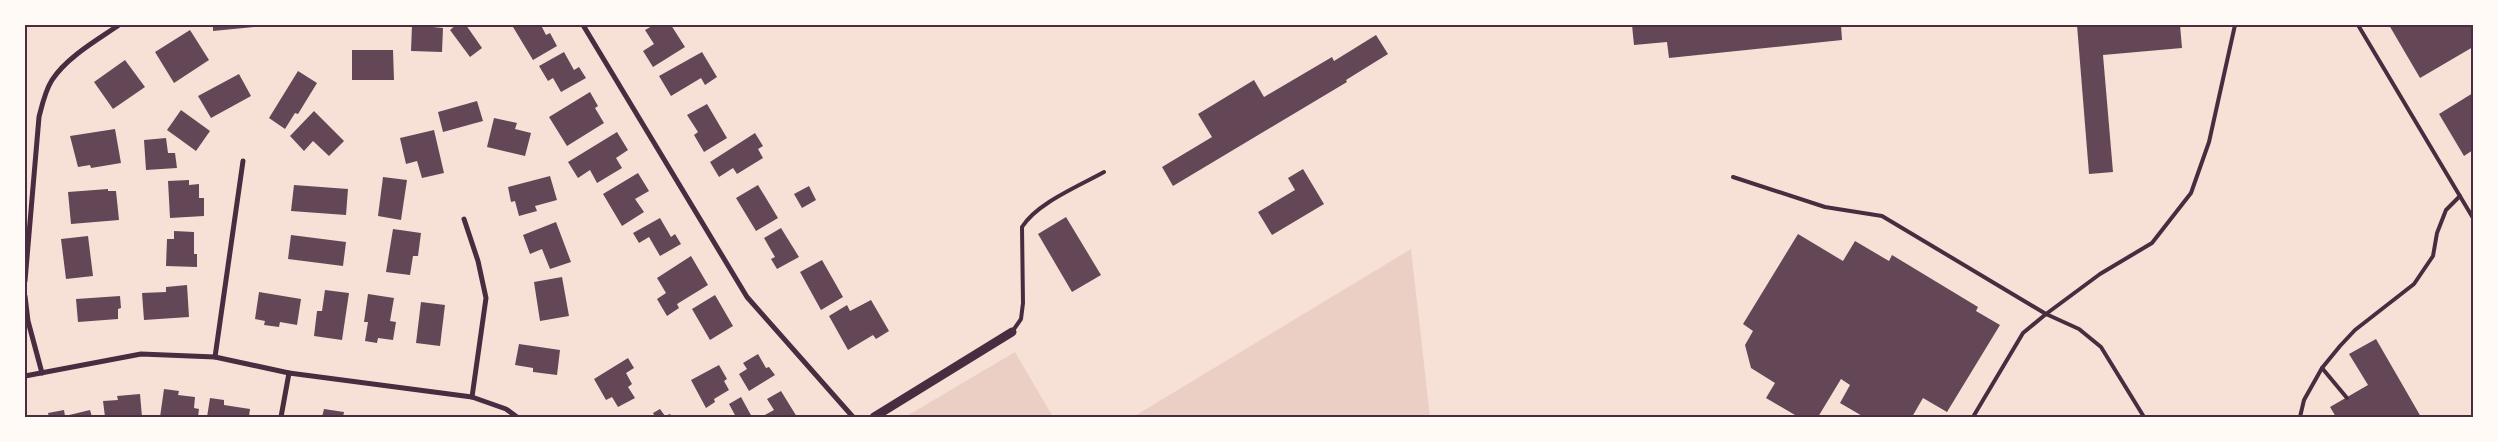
<svg xmlns="http://www.w3.org/2000/svg" width="2498" height="442" viewBox="0 0 2498 442" font-family="Spectral,serif">
<style>
.green{fill:#ebcfc5}
.building{fill:#644757}
.lines{fill:none;stroke-linecap:round;stroke-linejoin:round}
.service{stroke:#4a2c40;stroke-width:4}
.minor{stroke:#4a2c40;stroke-width:5}
.tertiary{stroke:#4a2c40;stroke-width:9}
.neatline{fill:none;stroke:#4a2c40;stroke-width:2}
</style>
<rect width="100%" height="100%" fill="#f7e1d7"/>
<g class="green">
<polygon points="1411,249 1430,417 1133,417"/>
<polygon points="1015,352 1053,417 905,417"/>
</g>
<g class="building">
<polygon points="213,25 253,25 254,27 213,31"/>
<polygon points="412,25 443,28 442,52 411,51"/>
<polygon points="456,25 466,25 482,48 470,57 450,30"/>
<polygon points="516,25 541,25 546,35 550,33 557,46 533,60 513,27"/>
<polygon points="654,25 671,25 685,47 653,67 643,51 654,44 645,30"/>
<polygon points="1632,25 1841,25 1842,40 1669,58 1667,42 1634,45"/>
<polygon points="2077,25 2180,25 2182,48 2103,55 2113,172 2089,174"/>
<polygon points="2389,25 2473,25 2473,47 2420,78"/>
<polygon points="190,30 209,60 174,83 155,52"/>
<polygon points="1376,35 1388,54 1346,80 1347,82 1173,186 1162,167 1212,137 1198,114 1254,80 1264,97 1332,57 1334,61"/>
<polygon points="352,50 393,50 394,80 352,80"/>
<polygon points="564,52 574,70 579,67 586,78 561,92 553,78 548,81 539,66"/>
<polygon points="702,52 717,77 705,85 701,78 671,96 659,76"/>
<polygon points="125,60 145,87 113,109 94,82"/>
<polygon points="298,71 317,83 298,114 295,113 285,129 269,118"/>
<polygon points="239,74 251,96 211,118 198,96"/>
<polygon points="590,92 598,106 595,108 604,123 567,146 549,117"/>
<polygon points="2473,93 2473,150 2464,156 2439,114"/>
<polygon points="477,101 483,121 443,132 438,112"/>
<polygon points="707,104 727,138 704,152 694,135 698,132 687,115"/>
<polygon points="181,110 210,131 196,151 167,130"/>
<polygon points="314,111 344,141 329,156 313,141 304,151 290,136"/>
<polygon points="494,118 517,123 515,129 531,133 525,156 487,147"/>
<polygon points="115,129 121,163 91,168 90,165 78,167 70,136"/>
<polygon points="434,130 444,173 422,178 417,161 406,164 400,138"/>
<polygon points="617,132 628,150 616,158 622,168 597,183 590,170 578,178 568,162"/>
<polygon points="755,133 763,146 758,149 763,158 737,174 733,168 719,177 710,162"/>
<polygon points="166,138 168,153 175,153 177,168 146,170 144,140"/>
<polygon points="1303,169 1324,204 1272,235 1258,212 1295,190 1288,178"/>
<polygon points="638,173 649,191 635,199 644,212 622,226 603,194"/>
<polygon points="550,176 557,200 535,206 537,211 519,216 515,201 511,202 508,187"/>
<polygon points="383,177 407,180 401,220 378,216"/>
<polygon points="189,180 189,185 199,184 199,198 204,198 204,216 170,218 168,181"/>
<polygon points="294,185 348,189 346,215 291,211"/>
<polygon points="758,185 778,218 756,231 736,198"/>
<polygon points="809,186 816,200 802,208 794,194"/>
<polygon points="108,189 108,191 116,191 119,220 71,224 68,192"/>
<polygon points="1066,217 1101,275 1072,292 1038,234"/>
<polygon points="660,218 671,237 675,234 681,244 660,256 649,237 639,243 633,233"/>
<polygon points="556,222 571,262 550,269 542,249 530,254 523,235"/>
<polygon points="781,228 799,257 777,269 771,259 775,257 764,238"/>
<polygon points="393,229 421,233 418,256 413,256 410,275 386,272"/>
<polygon points="174,231 194,232 194,254 197,254 197,267 166,266 167,239 174,239"/>
<polygon points="1798,234 1843,261 1855,241 1889,261 1892,255 1978,307 1976,311 2000,325 1947,412 1923,398 1912,417 1864,417 1840,403 1850,385 1841,379 1818,417 1794,417 1795,415 1766,398 1775,383 1751,368 1745,345 1753,331 1743,324"/>
<polygon points="291,235 346,242 343,266 288,259"/>
<polygon points="88,236 93,276 66,279 61,239"/>
<polygon points="691,256 708,285 677,304 679,308 667,316 657,299 666,293 657,278"/>
<polygon points="822,260 843,297 821,310 800,272"/>
<polygon points="562,277 569,316 540,321 534,282"/>
<polygon points="187,285 189,317 144,320 142,293 166,292 166,287"/>
<polygon points="325,290 349,293 342,340 314,336 317,311 322,311"/>
<polygon points="259,292 301,299 297,325 280,322 279,327 264,325 265,321 255,319"/>
<polygon points="368,294 394,298 390,321 396,322 393,340 378,338 377,343 365,341 368,322 364,322"/>
<polygon points="715,295 733,326 710,340 692,309"/>
<polygon points="120,296 121,308 118,309 118,319 78,322 76,299"/>
<polygon points="871,300 889,331 876,339 873,335 848,350 829,316 847,305 850,311"/>
<polygon points="421,302 445,305 440,346 416,343"/>
<polygon points="2376,339 2421,417 2336,417 2330,407 2368,385 2349,354"/>
<polygon points="519,344 560,350 557,375 533,372 533,368 515,365"/>
<polygon points="758,354 766,368 769,367 775,375 749,391 739,374 747,369 743,363"/>
<polygon points="628,358 634,368 626,373 632,384 628,387 635,398 618,407 612,397 606,400 594,379"/>
<polygon points="719,365 727,379 724,381 729,390 714,399 715,402 706,408 691,380"/>
<polygon points="164,389 179,391 178,395 195,397 194,408 199,409 198,417 160,417"/>
<polygon points="781,391 797,417 761,417 774,410 767,399"/>
<polygon points="140,394 142,417 105,417 103,401 118,400 117,396"/>
<polygon points="741,397 752,417 736,417 729,404"/>
<polygon points="210,398 224,400 224,405 250,409 249,417 207,417"/>
<polygon points="324,409 344,412 343,417 322,417"/>
<polygon points="660,409 665,416 670,414 672,417 655,417 653,413"/>
<polygon points="64,410 65,416 90,410 92,417 49,417 48,413"/>
</g>
<g class="lines">
<g class="service">
<polyline points="2358,25 2473,218"/>
<polyline points="1733,177 1825,207 1882,216 2046,314 2100,274 2152,243 2191,193 2209,142 2235,25"/>
<path d="M1012 332 1021 319 1023 303 1022 227C1037 203 1079 186 1104 172"/>
<polyline points="2322,368 2347,398"/>
<polyline points="1973,417 2023,333 2046,314 2079,329 2101,347 2144,417"/>
<polyline points="2300,417 2304,400 2322,368 2340,346 2355,330 2414,284 2433,256 2437,233 2446,210 2460,196"/>
</g>
<g class="minor">
<polyline points="583,25 747,297 853,417"/>
<polyline points="464,219 478,261 486,298 472,397"/>
<path d="M25 281 39 117C42 105 45 91 52 80 67 57 97 40 119 25"/>
<polyline points="25,296 28,321 42,373"/>
<polyline points="215,357 243,161"/>
<polyline points="25,376 141,354 215,357 289,373 472,397 506,409 517,417"/>
<polyline points="281,417 289,373"/>
</g>
<polyline class="tertiary" points="874,417 1012,332"/>
</g>
<rect width="2498" height="442" fill="none" stroke="#fffaf5" stroke-width="52"/>
<rect x="26" y="26" width="2446" height="390" class="neatline"/>
</svg>
